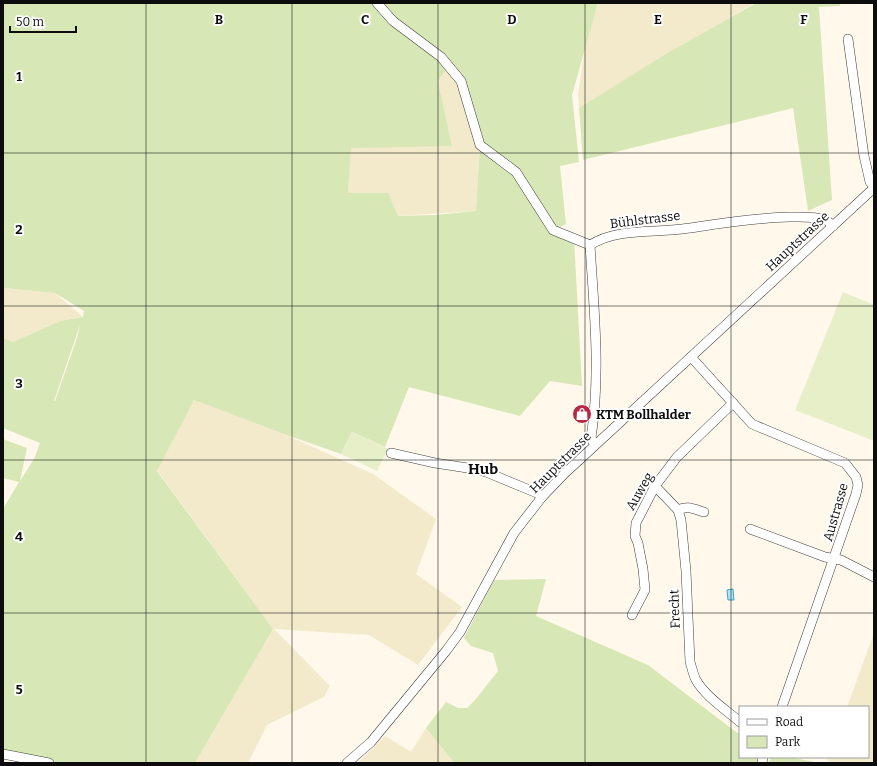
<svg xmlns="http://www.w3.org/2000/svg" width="877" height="766" viewBox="0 0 877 766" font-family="Bitter,serif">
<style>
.farmland{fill:#f3eacc}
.green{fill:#d7e7b6;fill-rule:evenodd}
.pitch{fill:#e7efc8}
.water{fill:#b1e5f4;stroke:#3aa5ca}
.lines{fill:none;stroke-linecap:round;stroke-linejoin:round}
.minor-casing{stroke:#3f3f3f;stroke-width:10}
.minor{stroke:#fff;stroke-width:9}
.grid{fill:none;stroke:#0c0c0c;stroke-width:1;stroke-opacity:0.55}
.labels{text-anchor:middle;stroke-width:4;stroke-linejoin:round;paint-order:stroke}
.street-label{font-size:13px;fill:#0c0c0c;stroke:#fff}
.poi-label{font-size:13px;font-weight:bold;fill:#0c0c0c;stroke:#fff;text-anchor:start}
.quarter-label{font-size:15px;font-weight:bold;fill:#0c0c0c;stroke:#fff}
.grid-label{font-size:13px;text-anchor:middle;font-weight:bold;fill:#0c0c0c;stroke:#fff;stroke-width:4;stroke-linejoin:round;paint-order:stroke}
</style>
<rect width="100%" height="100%" fill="#fff8eb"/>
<g class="farmland">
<polygon points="598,3 754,3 579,108 578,94 585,48"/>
<polygon points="449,66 461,81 480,145 476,211 398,216 348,193 351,143 452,146 438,81"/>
<polygon points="3,288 55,293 83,317 60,321 13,342 3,338"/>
<polygon points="194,400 284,434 373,474 436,519 416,574 462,607 418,665 369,635 274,629 330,686 324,697 267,725 248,763 195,763 273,629 157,470"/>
<polygon points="874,633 874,763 832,763 827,760 828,757 868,757 868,707 847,707"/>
<polygon points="426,728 454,763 358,763 385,736 411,752"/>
</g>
<g class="green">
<path d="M3 3H598L572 95 579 162 560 166 566 224 554 230 574 239 582 386 550 381 520 416 409 387 385 447 352 432 341 454 284 434 194 400 157 471 273 629 195 763H58L3 753V509L19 482 3 478V439L27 448 20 481 34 459 40 443 3 428V338L13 342 60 321 83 317 84 311 55 293 3 288ZM449 66 471 112 480 145 476 211 435 215 398 216 388 193H348L351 148 452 146 438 81ZM80 325 77 338 55 401H54Z"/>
<polygon points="756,3 840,3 840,6 819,7 832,200 808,211 793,108 583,160 579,108 666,54"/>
<polygon points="546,579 536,616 648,665 740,735 740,757 759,757 758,763 454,763 426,728 446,702 458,708 467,708 475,700 498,671 493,653 471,646 464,638 494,580"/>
<polygon points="772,757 789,757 820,763 768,763"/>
</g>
<g class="pitch">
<polygon points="843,292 874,305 874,441 795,410"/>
<polygon points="352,432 388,449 377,471 341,454"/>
</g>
<polygon class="water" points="733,589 734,600 728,600 727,590"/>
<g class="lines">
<g class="minor-casing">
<g id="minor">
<polyline points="377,3 393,21 441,57 461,81 480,145 516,172 553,230 590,245"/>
<polyline points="848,39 864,156 870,182 874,186"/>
<polyline points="691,357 752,424 845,463 856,477 858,485 856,494 782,707"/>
<path d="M595 445 591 438C601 373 594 310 590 245 617 228 652 233 682 229 718 224 753 218 789 217 800 217 815 216 826 220 828 221 831 224 833 226"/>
<polyline points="391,453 435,463 474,469 486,472 537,493 542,497"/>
<path d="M655 486 678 510 681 520 686 571 690 662C692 668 693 674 696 680 706 697 725 709 740 722"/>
<path d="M678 510C687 505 694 509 704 512"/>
<polyline points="750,529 825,557 841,560 874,577"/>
<polyline points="632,615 645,590 643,569 638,543 635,536 636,523 655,486 677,457 733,403"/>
<polyline points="3,754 49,763"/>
<polyline points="347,763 371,742 446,651 460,632 514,533 542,497 564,474 874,188"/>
<polyline points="762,763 763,757"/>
</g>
</g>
<use href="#minor" class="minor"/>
</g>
<path class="grid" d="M146 3V763M292 3V763M438 3V763M585 3V763M731 3V763M3 153H874M3 306H874M3 460H874M3 613H874"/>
<defs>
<g id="shop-disc" transform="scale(1)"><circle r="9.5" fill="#b82743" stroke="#fff"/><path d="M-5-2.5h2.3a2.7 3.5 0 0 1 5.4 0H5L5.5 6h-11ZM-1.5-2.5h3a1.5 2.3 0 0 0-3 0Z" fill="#fff"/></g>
</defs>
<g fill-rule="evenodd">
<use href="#shop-disc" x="582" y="414"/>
</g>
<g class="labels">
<g class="street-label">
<text transform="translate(645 219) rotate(-7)" y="5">Bühlstrasse</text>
<text transform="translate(797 241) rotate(-43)" y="5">Hauptstrasse</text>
<text transform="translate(560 462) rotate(-45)" y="5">Hauptstrasse</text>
<text transform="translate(639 491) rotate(-60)" y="5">Auweg</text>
<text transform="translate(835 512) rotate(-74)" y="5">Austrasse</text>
<text transform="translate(674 609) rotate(-92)" y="5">Frecht</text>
</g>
<g class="poi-label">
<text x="596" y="419">KTM Bollhalder</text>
</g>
<g class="quarter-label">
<text x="483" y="474">Hub</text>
</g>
</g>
<g class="grid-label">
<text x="219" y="24">B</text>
<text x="365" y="24">C</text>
<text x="512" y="24">D</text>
<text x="658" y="24">E</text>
<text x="804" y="24">F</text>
<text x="19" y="81">1</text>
<text x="19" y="234">2</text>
<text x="19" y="388">3</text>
<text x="19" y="541">4</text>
<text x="19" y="694">5</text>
</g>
<rect width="877" height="766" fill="none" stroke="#0c0c0c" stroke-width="8"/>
<rect x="739" y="706" width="130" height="52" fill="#ffffff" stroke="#9e9e9e"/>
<rect x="747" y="719" width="20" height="6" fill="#ffffff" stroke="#9e9e9e"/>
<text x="775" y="726" font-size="12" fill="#0c0c0c">Road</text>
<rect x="747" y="736" width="20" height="12" fill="#d7e7b6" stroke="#9e9e9e"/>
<text x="775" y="746" font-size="12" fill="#0c0c0c">Park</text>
<path d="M10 26v6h66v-6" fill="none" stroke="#0c0c0c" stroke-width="2"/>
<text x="16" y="26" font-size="12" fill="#0c0c0c" stroke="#ffffff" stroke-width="3" paint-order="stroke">50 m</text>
</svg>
